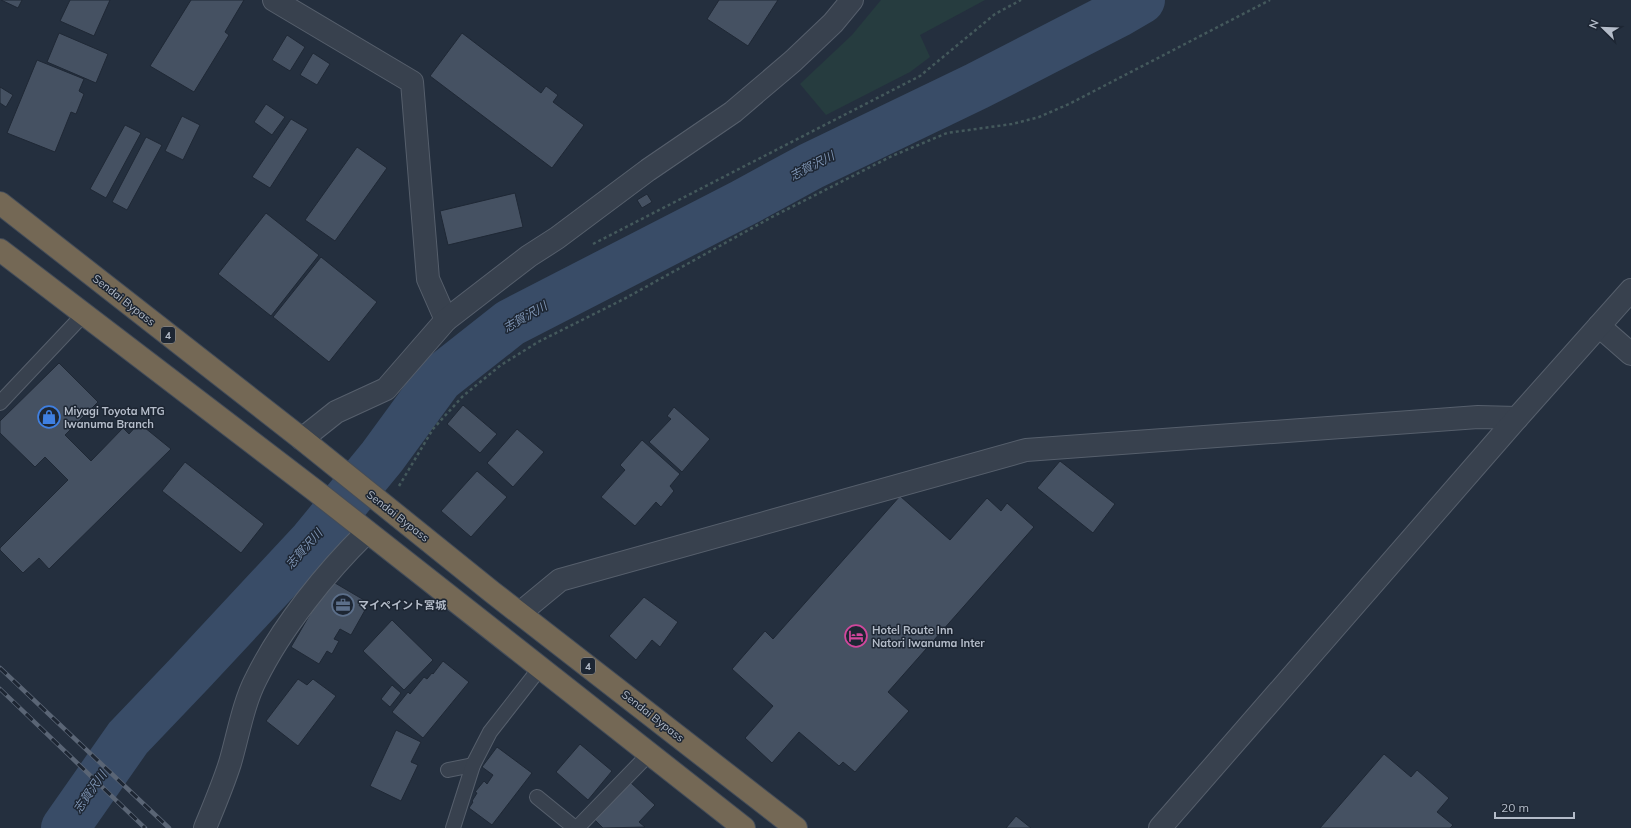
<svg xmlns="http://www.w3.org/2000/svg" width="1631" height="828" viewBox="0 0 1631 828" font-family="Mulish,'Noto Sans JP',sans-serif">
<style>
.green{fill:#263c3f}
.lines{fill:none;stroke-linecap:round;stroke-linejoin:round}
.river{stroke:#394c67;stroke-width:48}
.building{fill:#455162;stroke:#1f2835}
.lane-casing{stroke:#565f6c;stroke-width:16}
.street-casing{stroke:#565f6c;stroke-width:24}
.highway-casing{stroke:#434c59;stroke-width:24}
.path{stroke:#44595c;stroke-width:2.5;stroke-dasharray:3 3;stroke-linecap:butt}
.lane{stroke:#38414e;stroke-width:14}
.street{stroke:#38414e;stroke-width:22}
.highway{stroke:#746855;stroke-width:22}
.rail-casing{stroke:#5a6575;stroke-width:4.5}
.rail{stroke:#1d2633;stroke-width:3;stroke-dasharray:9;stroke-linecap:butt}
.labels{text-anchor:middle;stroke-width:3;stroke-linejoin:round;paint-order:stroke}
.shield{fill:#1d2633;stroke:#878f9c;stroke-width:1}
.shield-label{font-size:10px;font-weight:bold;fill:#b4bcc9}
.street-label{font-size:11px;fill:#b4bcc9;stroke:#1d2633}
.poi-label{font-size:11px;font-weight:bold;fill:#b4bcc9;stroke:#1d2633;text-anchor:start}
.water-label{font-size:12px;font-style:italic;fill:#7c92b1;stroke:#1d2633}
</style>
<rect width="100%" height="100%" fill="#242f3e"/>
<polygon class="green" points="881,0 985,0 920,35 930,57 910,72 826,115 800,84 852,35"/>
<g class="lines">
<polyline class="river" points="65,828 128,738 191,672 313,541 382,457 439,379 510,323 743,203 811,166 977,86 1117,14 1141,0"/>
</g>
<g class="building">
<polygon points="1,0 22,0 18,8"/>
<polygon points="70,0 110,0 94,36 60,21"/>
<polygon points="191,0 244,0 225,32 229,35 194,92 150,66"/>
<polygon points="719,0 778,0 748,46 707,19"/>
<polygon points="59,33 108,54 96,83 47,62"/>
<polygon points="462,33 541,93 546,86 558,95 553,102 584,125 552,168 430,76"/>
<polygon points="287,35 305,47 290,71 272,60"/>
<polygon points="313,53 330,64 317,85 300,75"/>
<polygon points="37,60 84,79 79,91 84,94 76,114 71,112 55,152 7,133"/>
<polygon points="0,87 13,95 6,107 0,103"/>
<polygon points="266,104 285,117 272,135 254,122"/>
<polygon points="182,116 200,125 183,160 165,151"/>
<polygon points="291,119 308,129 270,188 252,177"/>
<polygon points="125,125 141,133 106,198 90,189"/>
<polygon points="146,137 162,145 127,210 112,202"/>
<polygon points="357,147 387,168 335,241 305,220"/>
<polygon points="515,193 523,227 448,245 440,211"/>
<polygon points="647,194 652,202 642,208 637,200"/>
<polygon points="266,213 319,255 271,316 218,274"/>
<polygon points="321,257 377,302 329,362 273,317"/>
<polygon points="59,363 98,402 65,435 91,461 123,428 129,434 139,423 171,449 49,569 39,558 23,573 0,550 0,548 68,480 45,457 35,467 0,433 0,421"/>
<polygon points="463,405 497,434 480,453 447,424"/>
<polygon points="674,407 710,439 682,472 649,442 671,419 667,416"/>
<polygon points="517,429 544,452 513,487 487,463"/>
<polygon points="642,440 680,474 670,486 674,491 661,507 656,502 635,526 601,497 625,470 620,465"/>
<polygon points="1060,461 1115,504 1093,533 1037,488"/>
<polygon points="185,462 264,524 241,553 162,491"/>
<polygon points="477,471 507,497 471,537 441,511"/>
<polygon points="900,496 950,540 987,498 1001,511 1007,503 1034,527 888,692 909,711 855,772 843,762 839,766 799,732 772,763 745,738 773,706 732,669 765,631 773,639"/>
<polygon points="330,580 369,603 351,635 340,629 334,639 339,641 332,654 327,651 319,664 291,647"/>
<polygon points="644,597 678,622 660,647 652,640 636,660 609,636"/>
<polygon points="392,620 433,660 404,690 363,651"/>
<polygon points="443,661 469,682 423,738 392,712 408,692 410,694 424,677 427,679 432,673 433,674"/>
<polygon points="298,679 307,685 313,679 336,696 298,746 266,721"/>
<polygon points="392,685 401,693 390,707 381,699"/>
<polygon points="396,730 421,742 411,762 418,765 401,801 370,786"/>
<polygon points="580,744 612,771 588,800 556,772"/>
<polygon points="497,747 532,773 492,825 469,808 473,802 472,801 477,793 475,792 484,781 487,784 493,775 482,767"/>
<polygon points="1384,754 1411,777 1417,770 1449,798 1437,812 1453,825 1450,828 1320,828"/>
<polygon points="630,782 655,805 639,822 645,827 603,828 595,820"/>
<polygon points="1016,816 1031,828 1006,828"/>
</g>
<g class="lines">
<g class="lane-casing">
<g id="lane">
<polyline points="0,403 84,314"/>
<polyline points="448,770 473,765"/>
<polyline points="537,797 575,828"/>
<polyline points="453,828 473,765 490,732 540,668"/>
<polyline points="577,828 649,754"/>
</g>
</g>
<g class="street-casing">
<g id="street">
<polyline points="274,0 412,82 428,279 446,320"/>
<polyline points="1599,326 1631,354"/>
<polyline points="302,439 336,412 386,389 446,320 529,256 557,238 648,170 733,112 793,61 833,23 852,0"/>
<polyline points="520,613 560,580 1026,450 1478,417 1517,418"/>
<path d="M205 828C214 806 223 785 230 763 238 736 243 704 256 679 281 628 326 572 367 532"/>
<polyline points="1160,828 1517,418 1631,290"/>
</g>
</g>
<g class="highway-casing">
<g id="highway">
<polyline points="0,203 302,439 492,592 796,828"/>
<polyline points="0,250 317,492 744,828"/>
</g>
</g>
<g class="path">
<polyline points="593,244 920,76 995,14 1021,0"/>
<polyline points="399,486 433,429 463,396 501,365 538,342 624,299 772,217 892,156 947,133 1012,124 1039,117 1069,104 1270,0"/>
</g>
<use href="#lane" class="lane"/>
<use href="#street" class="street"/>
<use href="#highway" class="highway"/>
<g class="rail-casing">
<g id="rail">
<polyline points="0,668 169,828"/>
<polyline points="0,689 145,828"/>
</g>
</g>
<use href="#rail" class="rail"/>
</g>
<defs>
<g id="shop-ring" transform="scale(1.15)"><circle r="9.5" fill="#1d2633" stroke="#3f7fe0" stroke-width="1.5"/><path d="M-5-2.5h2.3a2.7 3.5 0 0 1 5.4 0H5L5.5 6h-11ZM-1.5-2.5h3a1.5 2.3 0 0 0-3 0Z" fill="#3f7fe0"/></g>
<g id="office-ring" transform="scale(1.15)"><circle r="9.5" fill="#1d2633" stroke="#5c6f8a" stroke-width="1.5"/><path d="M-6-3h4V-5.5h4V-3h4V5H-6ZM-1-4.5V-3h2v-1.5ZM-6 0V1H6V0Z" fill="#5c6f8a"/></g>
<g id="hotel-ring" transform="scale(1.15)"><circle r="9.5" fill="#1d2633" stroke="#d1479c" stroke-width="1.5"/><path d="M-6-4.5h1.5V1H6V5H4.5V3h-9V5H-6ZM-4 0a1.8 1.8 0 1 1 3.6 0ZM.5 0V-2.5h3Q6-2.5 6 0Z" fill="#d1479c"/></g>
</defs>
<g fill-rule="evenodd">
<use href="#shop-ring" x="49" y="417"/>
<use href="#office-ring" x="343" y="605"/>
<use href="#hotel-ring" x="856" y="636"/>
</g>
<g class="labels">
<g class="shield">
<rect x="161" y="327" width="14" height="16" rx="3"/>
<rect x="581" y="658" width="14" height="16" rx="3"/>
</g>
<g class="shield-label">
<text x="168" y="339">4</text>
<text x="588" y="670">4</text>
</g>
<g class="street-label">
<text transform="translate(124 300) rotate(38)" y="4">Sendai Bypass</text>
<text transform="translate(398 516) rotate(38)" y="4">Sendai Bypass</text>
<text transform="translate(653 716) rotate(38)" y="4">Sendai Bypass</text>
</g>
<g class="poi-label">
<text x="64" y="415">Miyagi Toyota MTG<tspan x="64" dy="13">Iwanuma Branch</tspan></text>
<text x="358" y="609">マイペイント宮城</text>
<text x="872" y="634">Hotel Route Inn<tspan x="872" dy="13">Natori Iwanuma Inter</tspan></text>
</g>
<g class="water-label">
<text transform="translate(812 166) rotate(-27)" y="4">志賀沢川</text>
<text transform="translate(525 317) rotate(-30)" y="4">志賀沢川</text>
<text transform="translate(304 549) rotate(-48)" y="4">志賀沢川</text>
<text transform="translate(90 792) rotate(-55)" y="4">志賀沢川</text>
</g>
</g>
<g transform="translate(1603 28) rotate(293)" stroke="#1d2633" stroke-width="3" paint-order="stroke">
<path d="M0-3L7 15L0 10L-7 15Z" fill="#b4bcc9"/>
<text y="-6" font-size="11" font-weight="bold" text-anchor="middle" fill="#b4bcc9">N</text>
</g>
<path d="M1495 812v6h79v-6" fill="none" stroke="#b4bcc9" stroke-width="2"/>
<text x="1501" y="812" font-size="12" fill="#b4bcc9" stroke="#1d2633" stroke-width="3" paint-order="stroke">20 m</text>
</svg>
